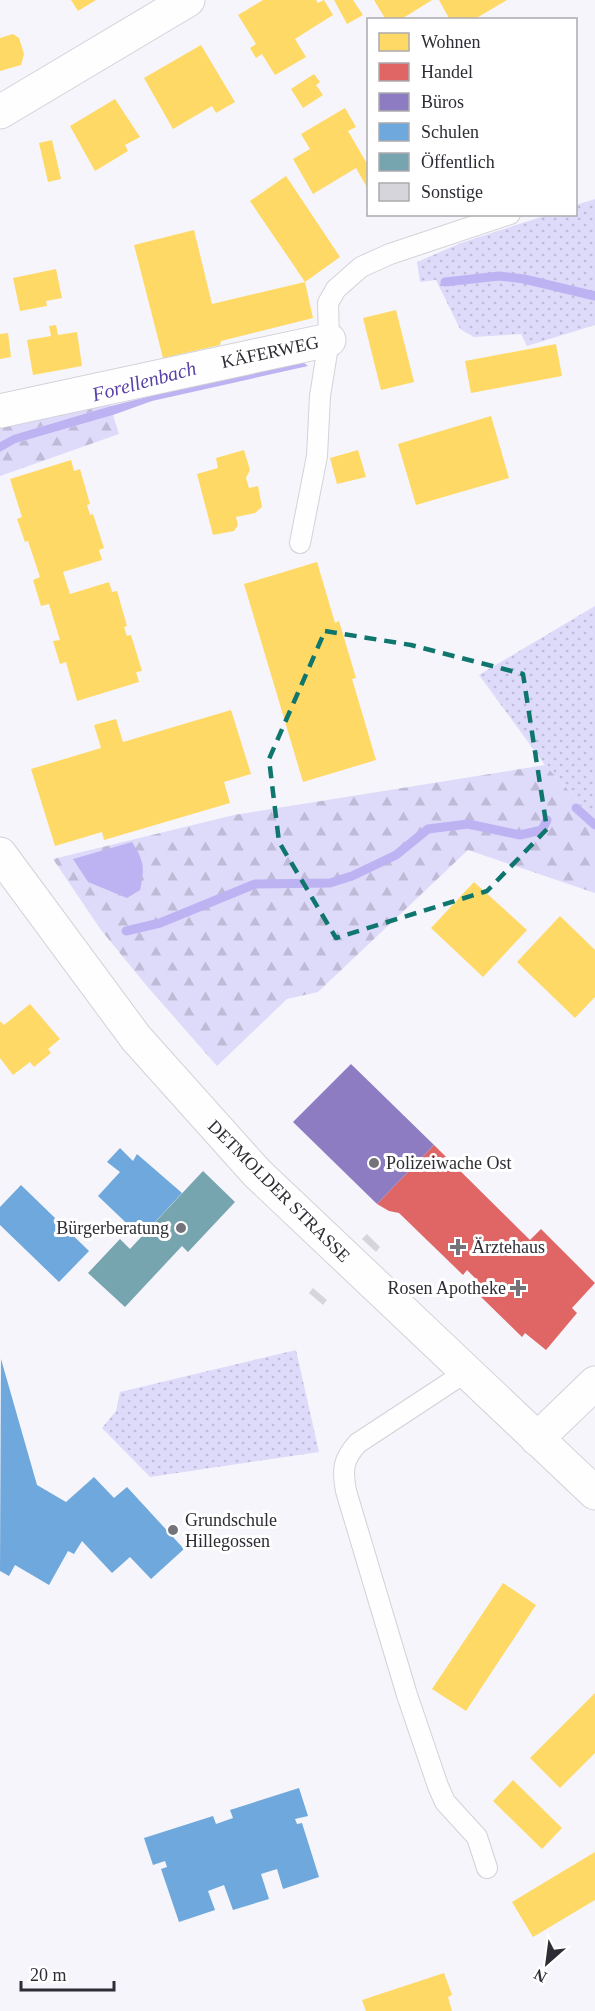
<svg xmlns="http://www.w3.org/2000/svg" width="595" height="2011" viewBox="0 0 595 2011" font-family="Georgia,serif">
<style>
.green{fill:url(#green-dots)}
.forest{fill:url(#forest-firs);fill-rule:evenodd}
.water{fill:#bdb3f3}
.homes{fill:#ffd966}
.shops{fill:#e06666}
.offices{fill:#8e7cc3}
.schools{fill:#6fa8dc}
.public{fill:#76a5af}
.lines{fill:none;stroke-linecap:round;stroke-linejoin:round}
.stream{stroke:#bdb3f3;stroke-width:9}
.building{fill:#d6d5dc}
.service-casing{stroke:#d2d2d8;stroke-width:22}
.minor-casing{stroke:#d2d2d8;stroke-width:35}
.tertiary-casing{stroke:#d2d2d8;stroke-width:35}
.service{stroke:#fefefe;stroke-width:20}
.minor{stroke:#fefefe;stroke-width:33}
.tertiary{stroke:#fefefe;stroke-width:33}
.marked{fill:none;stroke:#0f766e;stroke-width:4.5;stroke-dasharray:12 8;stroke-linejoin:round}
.poi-dot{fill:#74737a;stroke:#fff;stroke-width:2}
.labels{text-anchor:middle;stroke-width:6;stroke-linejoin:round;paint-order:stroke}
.street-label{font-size:18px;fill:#2e2d35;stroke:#fff}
.poi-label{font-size:18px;fill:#2e2d35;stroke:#fff;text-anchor:start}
.water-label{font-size:20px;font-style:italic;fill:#5a41a6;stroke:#fff}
</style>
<defs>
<pattern id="green-dots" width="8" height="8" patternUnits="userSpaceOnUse" patternTransform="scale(1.5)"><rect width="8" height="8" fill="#dedafa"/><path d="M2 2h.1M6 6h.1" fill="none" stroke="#bfbbd7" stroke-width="1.8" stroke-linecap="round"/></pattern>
<pattern id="forest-firs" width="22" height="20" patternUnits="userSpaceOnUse" patternTransform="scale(1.5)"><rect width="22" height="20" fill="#dedafa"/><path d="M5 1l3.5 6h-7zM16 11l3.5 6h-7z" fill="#bfbbd7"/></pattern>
</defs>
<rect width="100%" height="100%" fill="#f5f5fb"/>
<g class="green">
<polygon points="595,199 595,325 527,346 521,334 474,337 460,329 436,280 420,282 417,262 461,243 547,215 576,214 576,205"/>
<polygon points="595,606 595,819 545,765 479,675"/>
<polygon points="296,1350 319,1452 150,1477 102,1428 116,1411 120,1392"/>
</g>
<g class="forest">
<polygon points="108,395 111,406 13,435 0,442 0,419"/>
<polygon points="113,415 119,434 0,476 0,452 16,443"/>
<path d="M545 765 595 819V893L468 850 318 992 287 999 217 1066 146 985 101 930 53 859 234 815ZM74 859H143L88 882Z"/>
</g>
<g class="water">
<polygon points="299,359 308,366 152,401 113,415 16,443 0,452 0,442 13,435 111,406"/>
<path d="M132 842C144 861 145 867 140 890L127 898 88 882 73 859Z"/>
</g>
<g class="homes">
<polygon points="71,0 96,0 78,11"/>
<polygon points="263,0 316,0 318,3 324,0 333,15 295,39 306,57 275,75 262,54 256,58 250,48 256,44 238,15"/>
<polygon points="334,0 353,0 363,15 347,24"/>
<polygon points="374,0 432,0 400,20 386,20"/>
<polygon points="439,0 507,0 473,20 450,20"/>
<polygon points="13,34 19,38 24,54 21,65 0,71 0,38"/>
<polygon points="201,45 235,102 216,113 212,106 173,129 144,78"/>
<polygon points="314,74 320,82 316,85 323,95 303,108 291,89"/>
<polygon points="115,99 140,137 125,145 128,151 95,171 70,126"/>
<polygon points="345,108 356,127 348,131 366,162 368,160 368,189 356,168 313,194 293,159 310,149 301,134"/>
<polygon points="52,140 61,179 48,182 39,143"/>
<polygon points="286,176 340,257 305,282 250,201"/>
<polygon points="194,230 212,304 305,282 313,318 221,341 220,345 163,358 134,245"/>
<polygon points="56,269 62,298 46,301 47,306 20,311 13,278"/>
<polygon points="396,310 414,382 381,390 363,318"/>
<polygon points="56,325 58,335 77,332 82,366 33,375 27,340 51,336 49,326"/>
<polygon points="8,333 11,357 0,359 0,334"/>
<polygon points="556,344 562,376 471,393 465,361"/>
<polygon points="491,416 509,478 416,505 398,444"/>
<polygon points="244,450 250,470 246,478 249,488 258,486 262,507 255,513 236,517 238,525 234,531 213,535 197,474 218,468 216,458"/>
<polygon points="358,450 366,477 337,484 330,458"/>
<polygon points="71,460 74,471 80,469 90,504 87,505 90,515 93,514 104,548 99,550 102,560 63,572 70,594 109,582 112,592 117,591 127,626 124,627 127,636 131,635 142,671 136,672 139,682 77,701 66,662 60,664 53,641 60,640 49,604 41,606 33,580 40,577 28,541 25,542 17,519 22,517 10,479"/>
<polygon points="317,562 335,623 339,621 356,678 352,679 376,760 303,782 244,584"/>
<polygon points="231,710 251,774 224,782 230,803 104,840 102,832 55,846 31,769 101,748 94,725 116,719 123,742"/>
<polygon points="474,882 527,930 483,977 431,928"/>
<polygon points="560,916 595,950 595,997 575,1018 517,962"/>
<polygon points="30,1004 60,1039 48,1049 51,1053 34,1067 30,1062 13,1075 0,1058 0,1021 4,1025"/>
<polygon points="503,1583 536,1605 466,1711 432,1689"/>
<polygon points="595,1693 595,1753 560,1788 530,1758"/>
<polygon points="513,1780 562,1828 542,1849 493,1801"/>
<polygon points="595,1852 595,1900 533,1937 512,1902"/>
<polygon points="444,1973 452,1995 448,1997 452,2011 366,2011 362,2000"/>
</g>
<polygon class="shops" points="434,1145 530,1240 541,1229 595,1283 572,1308 577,1313 546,1350 525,1333 522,1337 477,1293 484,1287 467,1270 463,1275 399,1213 389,1211 377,1204"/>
<polygon class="offices" points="351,1064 434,1145 377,1204 293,1122"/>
<g class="schools">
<polygon points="120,1148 133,1161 137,1154 182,1193 141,1237 98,1196 120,1172 107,1162"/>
<polygon points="21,1185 89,1251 59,1282 0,1225 0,1207"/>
<polygon points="1,1359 37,1485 66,1502 94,1477 114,1498 127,1487 184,1549 151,1579 130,1557 112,1573 82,1541 74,1554 68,1551 49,1585 15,1565 9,1576 0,1571"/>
<polygon points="299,1788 308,1816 295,1819 297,1824 302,1823 319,1877 283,1889 277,1869 261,1874 269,1899 233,1910 224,1885 208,1891 215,1910 179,1922 161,1869 167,1867 165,1861 153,1865 144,1838 213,1816 216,1824 233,1818 230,1810"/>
</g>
<polygon class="public" points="203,1171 235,1202 188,1252 182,1246 125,1307 88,1273 120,1239 130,1249"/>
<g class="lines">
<g class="stream">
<polyline points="445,282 499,276 524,279 595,296"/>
<polyline points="576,808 595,825"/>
<polyline points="126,931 160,923 255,884 330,883 352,876 396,855 428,829 468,824 520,835 542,830 547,820"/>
</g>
</g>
<g class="building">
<polygon points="367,1234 380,1247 376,1252 362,1239"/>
<polygon points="313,1288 327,1300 323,1305 309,1293"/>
</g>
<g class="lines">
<g class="service-casing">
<g id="service">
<polyline points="300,543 317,456 320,396 329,340 328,303 336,289 361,267 390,254 510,214"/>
<path d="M466 1372 358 1443C343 1459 342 1469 346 1491L407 1695 438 1786 445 1802 477 1837 487 1868"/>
</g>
</g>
<g class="minor-casing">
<g id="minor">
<polyline points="0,112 188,0"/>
<polyline points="0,411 329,340"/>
<polyline points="537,1439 595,1383"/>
</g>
</g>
<g class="tertiary-casing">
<polyline id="tertiary" points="0,854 136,1038 257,1173 595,1493"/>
</g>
<use href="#service" class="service"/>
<use href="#minor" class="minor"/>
<use href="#tertiary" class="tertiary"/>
</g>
<path class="marked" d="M325 631 411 645 523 674 547 829 487 891 336 938 279 842 269 759Z"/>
<g class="poi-dot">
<circle cx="374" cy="1163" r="6"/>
<circle cx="181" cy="1228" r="6"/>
<path d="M455 1238h6v6h6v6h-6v6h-6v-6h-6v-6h6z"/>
<path d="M515 1279h6v6h6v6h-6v6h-6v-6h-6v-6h6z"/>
<circle cx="173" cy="1530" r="6"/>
</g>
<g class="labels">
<g class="street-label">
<text transform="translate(270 352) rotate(-12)" y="6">KÄFERWEG</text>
<text transform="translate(279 1191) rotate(45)" y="6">DETMOLDER STRASSE</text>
</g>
<g class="poi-label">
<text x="386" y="1169">Polizeiwache Ost</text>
<text x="169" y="1234" text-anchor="end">Bürgerberatung</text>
<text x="472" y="1253">Ärztehaus</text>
<text x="506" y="1294" text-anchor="end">Rosen Apotheke</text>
<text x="185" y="1526">Grundschule<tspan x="185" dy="21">Hillegossen</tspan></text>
</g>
<g class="water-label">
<text transform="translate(144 381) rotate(-15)" y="7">Forellenbach</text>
</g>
</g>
<rect x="367" y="18" width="210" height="198" fill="#ffffff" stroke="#ababae" stroke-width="1.5"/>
<rect x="379" y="33" width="30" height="18" fill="#ffd966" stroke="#ababae" stroke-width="1.5"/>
<text x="421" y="48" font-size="18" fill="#2e2d35">Wohnen</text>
<rect x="379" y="63" width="30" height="18" fill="#e06666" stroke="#ababae" stroke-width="1.5"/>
<text x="421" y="78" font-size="18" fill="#2e2d35">Handel</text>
<rect x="379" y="93" width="30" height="18" fill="#8e7cc3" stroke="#ababae" stroke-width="1.5"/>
<text x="421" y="108" font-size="18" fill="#2e2d35">Büros</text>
<rect x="379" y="123" width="30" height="18" fill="#6fa8dc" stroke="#ababae" stroke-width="1.5"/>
<text x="421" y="138" font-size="18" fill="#2e2d35">Schulen</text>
<rect x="379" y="153" width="30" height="18" fill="#76a5af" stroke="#ababae" stroke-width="1.5"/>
<text x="421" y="168" font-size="18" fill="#2e2d35">Öffentlich</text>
<rect x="379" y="183" width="30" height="18" fill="#d6d5dc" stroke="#ababae" stroke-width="1.5"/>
<text x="421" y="198" font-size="18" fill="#2e2d35">Sonstige</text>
<g transform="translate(547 1963) rotate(208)" stroke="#ffffff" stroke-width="4.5" paint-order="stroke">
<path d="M0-4.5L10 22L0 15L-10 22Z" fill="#2e2d35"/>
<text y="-9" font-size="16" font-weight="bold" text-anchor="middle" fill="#2e2d35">N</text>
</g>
<path d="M21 1981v9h93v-9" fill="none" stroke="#2e2d35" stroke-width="3"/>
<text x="30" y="1981" font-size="18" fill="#2e2d35" stroke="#ffffff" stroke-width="4.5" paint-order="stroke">20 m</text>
</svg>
